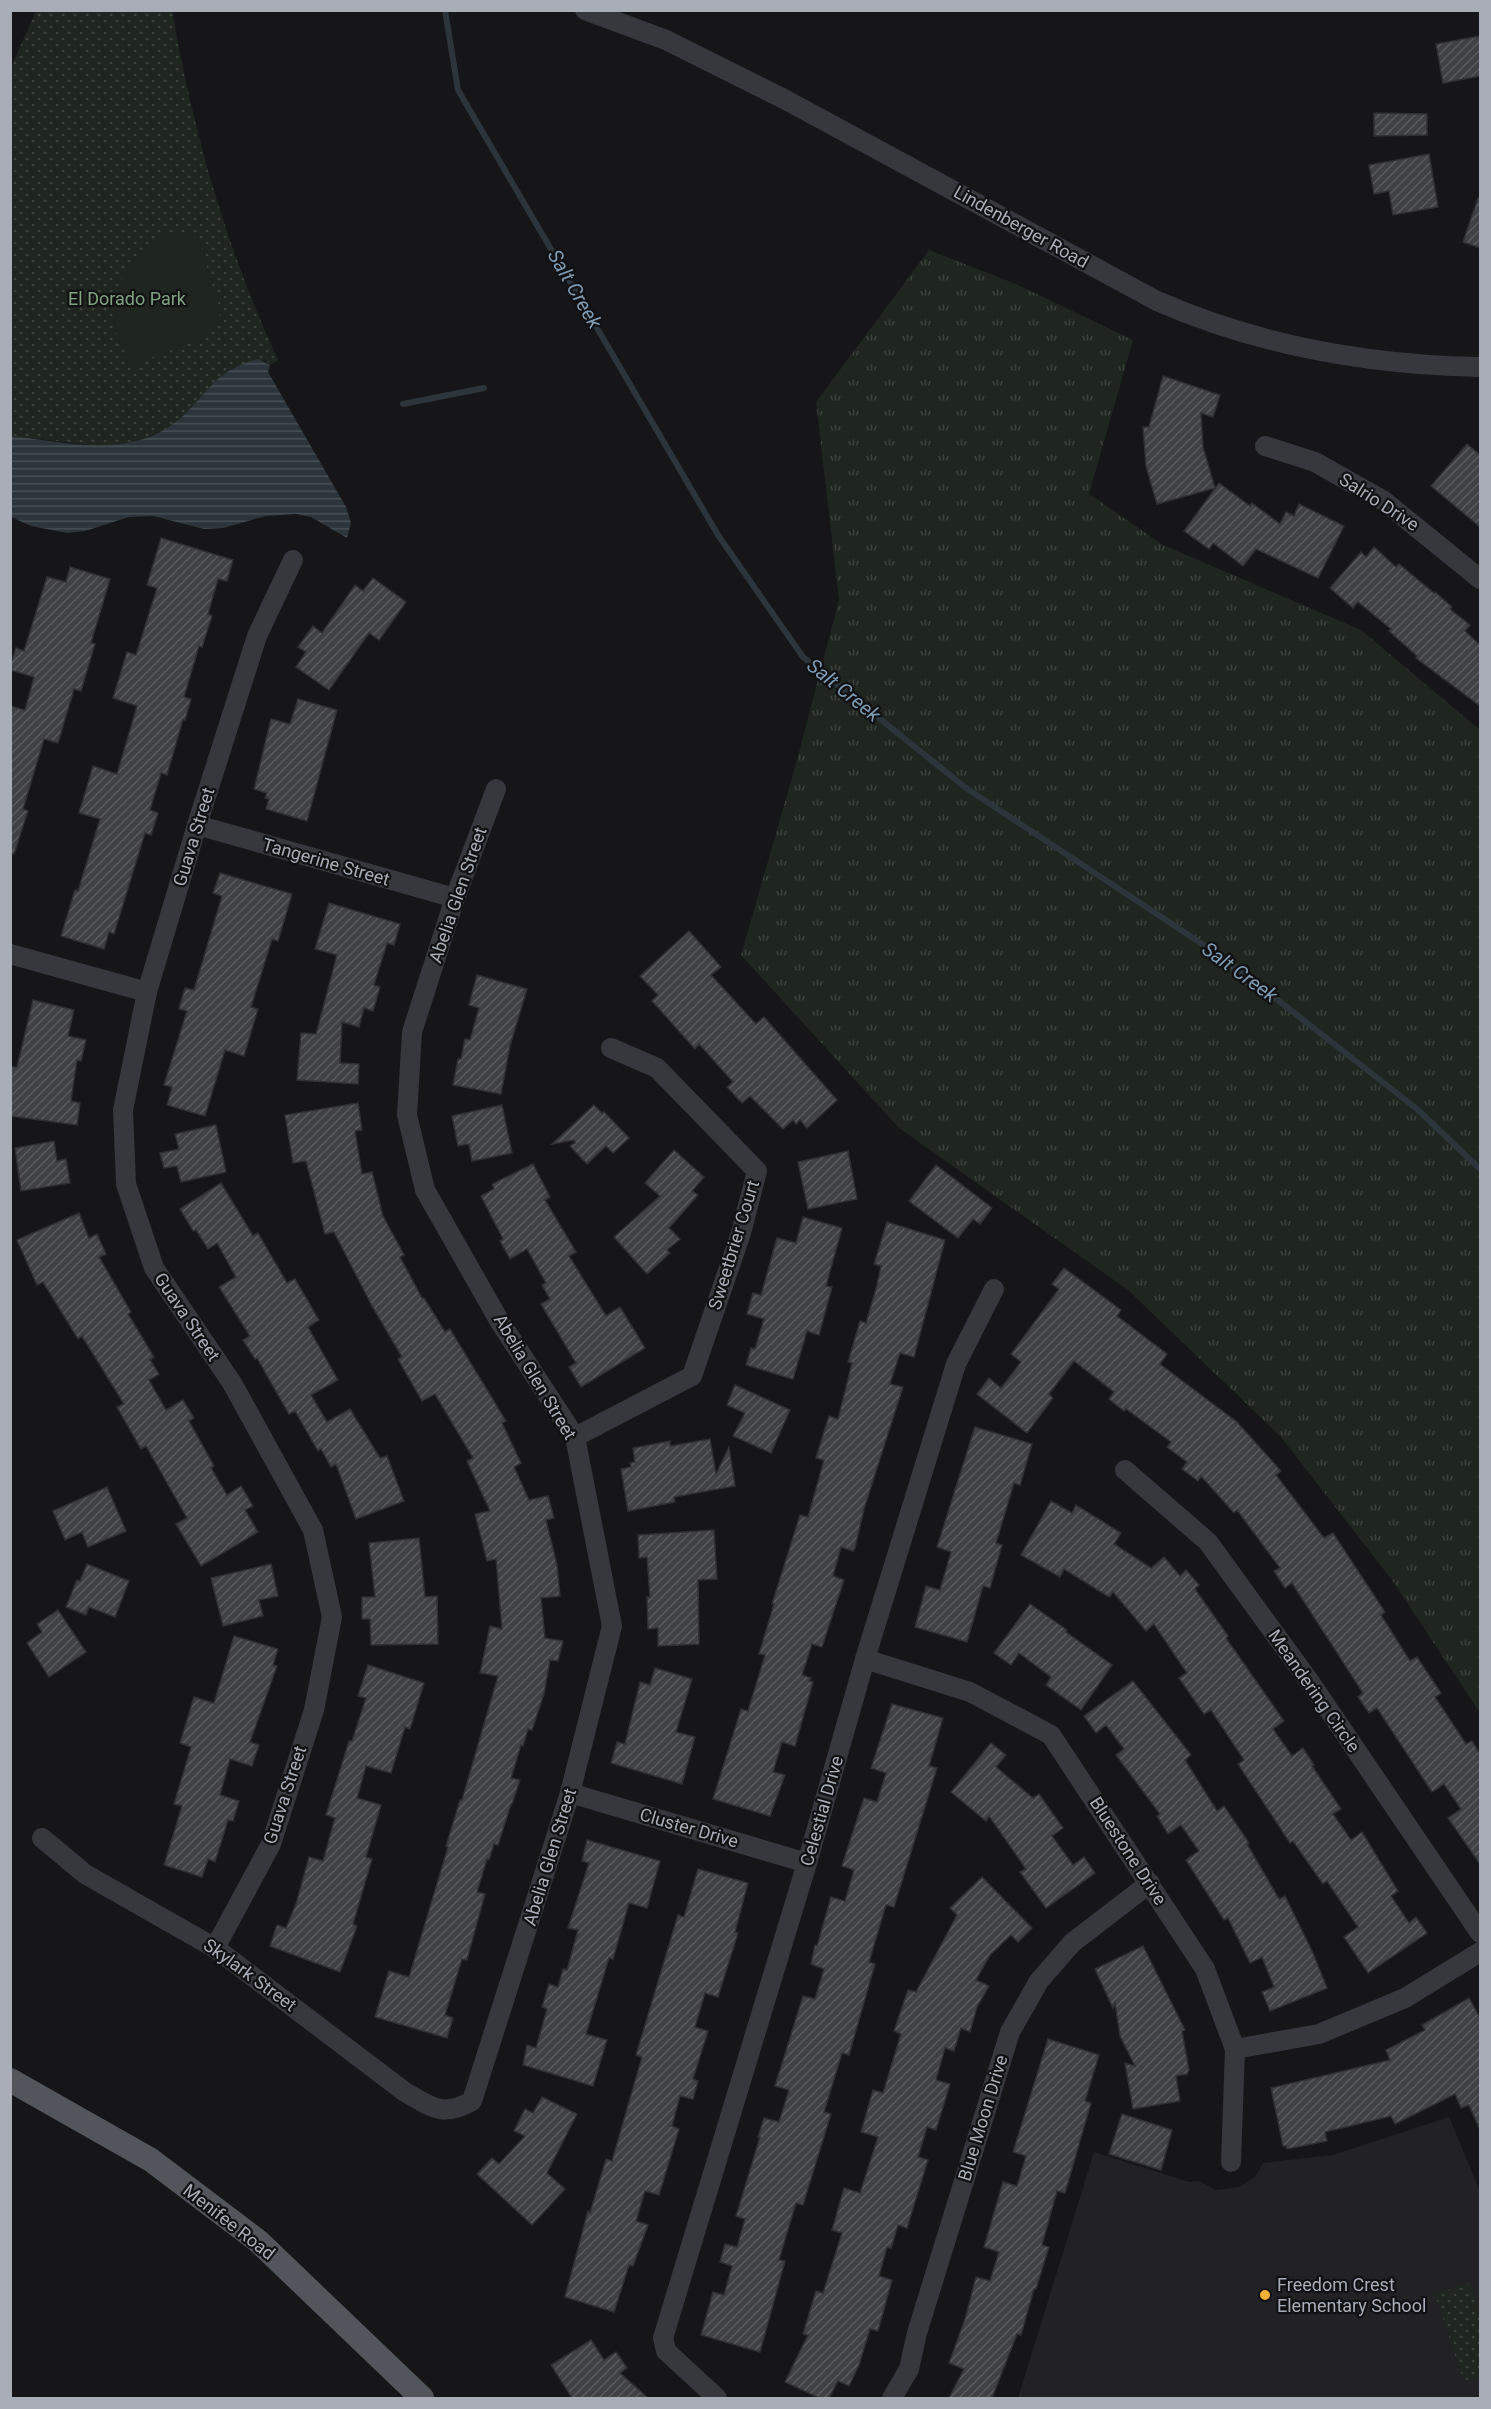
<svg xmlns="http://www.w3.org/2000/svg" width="1491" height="2409" viewBox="0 0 1491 2409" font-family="Roboto,sans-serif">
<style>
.built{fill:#222225}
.grass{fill:url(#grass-tufts)}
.park{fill:url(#park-dots)}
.pitch{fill:#1e261f}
.water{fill:url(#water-rules)}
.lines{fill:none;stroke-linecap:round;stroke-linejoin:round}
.stream{stroke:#2c353c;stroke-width:6}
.building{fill:url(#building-hatch);stroke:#303034;stroke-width:1.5}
.minor{stroke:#37383d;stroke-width:20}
.major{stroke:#53555c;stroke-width:24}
.poi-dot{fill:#f2b134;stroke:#111113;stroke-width:2}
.labels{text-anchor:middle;stroke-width:4.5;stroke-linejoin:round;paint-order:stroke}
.street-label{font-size:18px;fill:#a8adb8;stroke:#111113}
.park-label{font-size:18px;fill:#7fa381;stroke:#111113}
.poi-label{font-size:18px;fill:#a8adb8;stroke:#111113;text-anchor:start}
.water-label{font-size:20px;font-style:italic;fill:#7f9bb3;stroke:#111113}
</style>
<defs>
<pattern id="grass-tufts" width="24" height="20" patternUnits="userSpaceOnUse" patternTransform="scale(1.5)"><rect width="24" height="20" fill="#1e261f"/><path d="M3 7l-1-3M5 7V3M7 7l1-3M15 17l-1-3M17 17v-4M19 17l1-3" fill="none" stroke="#3c433d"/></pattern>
<pattern id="park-dots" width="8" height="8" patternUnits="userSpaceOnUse" patternTransform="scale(1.5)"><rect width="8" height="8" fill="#1e261f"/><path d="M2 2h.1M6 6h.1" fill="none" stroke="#3c433d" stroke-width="1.8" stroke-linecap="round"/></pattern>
<pattern id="water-rules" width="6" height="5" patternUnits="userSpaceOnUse" patternTransform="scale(1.5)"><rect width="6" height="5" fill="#2c353c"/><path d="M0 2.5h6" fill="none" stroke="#485056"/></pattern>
<pattern id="building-hatch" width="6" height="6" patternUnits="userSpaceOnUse" patternTransform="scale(1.5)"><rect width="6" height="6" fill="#404145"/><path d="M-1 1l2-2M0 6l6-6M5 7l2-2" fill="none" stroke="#595a5e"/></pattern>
</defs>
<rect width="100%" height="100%" fill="#161618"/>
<polygon class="built" points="1449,2117 1480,2191 1480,2398 1018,2398 1094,2152 1189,2182 1200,2181 1216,2190 1239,2187 1255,2177 1263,2163 1333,2155"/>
<polygon class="grass" points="929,250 1016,284 1133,340 1089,494 1163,545 1361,630 1480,730 1480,1713 1392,1580 1281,1437 1128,1290 899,1128 741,955 797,760 839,600 816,402"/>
<g class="park">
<path d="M36 11H172C194 134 225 245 278 360L270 365 265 360 187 413 171 427 139 441 109 447 11 436V67Z"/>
<polygon points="1470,2283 1480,2315 1480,2376 1464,2381 1435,2294"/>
</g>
<path class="pitch" d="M197 233 221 313 207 336 133 365C127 356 119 343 116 332 107 296 131 244 169 234 177 232 188 233 197 233Z"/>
<path class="water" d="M258 359 270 365 268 372 346 507 351 523 347 538 311 517 296 514 266 516 223 528 204 529 153 516 129 517 85 531 67 533 31 526 11 517V436C71 443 138 461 186 413 214 385 217 371 258 359Z"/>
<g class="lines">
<g class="stream">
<polyline points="445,10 458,90 718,535 803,657 966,788 1228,961 1417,1109 1480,1169"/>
<polyline points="403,404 484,388"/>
</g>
</g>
<g class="building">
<polygon points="1480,36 1480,76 1443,83 1436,44"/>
<polygon points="1374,113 1427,114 1427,135 1374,136"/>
<polygon points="1429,154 1438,207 1393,215 1389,191 1374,194 1369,165"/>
<polygon points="1478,198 1480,198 1480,248 1463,242"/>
<polygon points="1163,376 1220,395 1213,417 1201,413 1203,447 1215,488 1157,504 1146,466 1143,427 1149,427"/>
<polygon points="1467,444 1480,455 1480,527 1431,486"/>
<polygon points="1219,483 1250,506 1252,503 1280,524 1286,512 1294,516 1299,504 1344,526 1318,578 1256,549 1243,566 1213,543 1209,549 1184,531"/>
<polygon points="161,538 233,560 227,581 218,579 208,614 212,616 202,647 199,646 184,697 191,699 185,720 183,719 167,775 161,773 150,810 158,813 151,835 145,833 114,934 109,932 104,949 61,936 75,890 78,891 100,819 79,813 93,766 117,774 137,706 113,698 127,652 136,655 157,588 147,585"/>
<polygon points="1374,547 1396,567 1399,564 1434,593 1435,592 1452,607 1450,609 1470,625 1465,631 1480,645 1480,706 1416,658 1417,656 1389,631 1391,629 1358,602 1353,608 1330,588 1361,552 1366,557"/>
<polygon points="70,567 110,579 91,643 95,644 81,691 74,689 58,743 44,739 23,809 28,811 14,854 10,853 10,706 25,710 34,677 10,670 10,666 16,648 24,651 47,577 66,582"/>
<polygon points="373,578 406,602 379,640 369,633 329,690 296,667 306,652 298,647 313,626 322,633 355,585 363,591"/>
<polygon points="298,699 337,710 307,821 266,809 269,799 265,798 267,793 254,789 271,719 290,724"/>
<polygon points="220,873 292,894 278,941 272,939 251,1007 258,1009 244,1056 225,1050 205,1116 167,1105 172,1087 164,1085 187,1011 179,1009 185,988 194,990 222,896 213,893"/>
<polygon points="329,903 400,924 394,945 387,943 374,985 380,987 373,1011 364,1008 359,1027 342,1022 340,1063 359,1064 358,1084 297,1080 301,1033 316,1034 337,955 315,949"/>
<polygon points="689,931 721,967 711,975 756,1024 764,1017 837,1100 807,1128 800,1120 796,1124 793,1120 783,1129 750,1096 742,1103 727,1087 733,1082 699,1044 695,1049 652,1001 658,995 640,976"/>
<polygon points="477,975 527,989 510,1046 501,1094 453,1085 458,1059 461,1059 465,1039 470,1040 479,1008 469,1005"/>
<polygon points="33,1000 74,1010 68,1036 86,1040 81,1061 77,1060 71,1101 80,1103 77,1125 10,1116 10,1067 17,1067"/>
<polygon points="358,1103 362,1130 355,1131 362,1174 372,1172 383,1216 404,1255 400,1257 422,1298 424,1298 445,1332 450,1329 506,1421 502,1423 521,1463 514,1467 529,1500 548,1496 554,1518 546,1520 557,1565 560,1596 541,1598 545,1638 563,1641 558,1661 550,1660 544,1694 532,1730 528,1729 523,1746 521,1745 511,1778 520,1780 512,1804 511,1804 498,1845 494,1844 489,1860 487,1859 477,1892 485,1894 467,1960 462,1959 445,2015 453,2018 447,2038 375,2017 389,1971 409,1977 448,1847 446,1846 460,1800 462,1800 498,1676 480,1673 490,1626 502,1629 496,1559 487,1561 475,1514 490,1511 467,1461 473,1458 435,1394 422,1401 398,1359 402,1357 372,1306 334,1232 325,1234 306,1161 293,1163 285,1115"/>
<polygon points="502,1105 512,1153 472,1161 469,1144 458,1146 452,1116"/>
<polygon points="594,1105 602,1113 604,1112 629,1138 613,1153 606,1146 587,1164 570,1146 575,1143 574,1140 552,1144"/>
<polygon points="216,1125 226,1172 181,1182 177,1166 164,1168 160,1153 179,1149 175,1134"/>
<polygon points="54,1141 57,1161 66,1159 70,1183 21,1191 15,1148"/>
<polygon points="674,1150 704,1177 692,1191 698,1195 669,1228 680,1239 667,1250 670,1253 647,1274 614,1237 660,1196 645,1183"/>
<polygon points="848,1151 857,1199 808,1209 798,1162"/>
<polygon points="533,1164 550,1197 545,1200 576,1252 569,1256 606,1316 620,1307 645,1348 581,1387 569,1367 576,1363 541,1304 550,1299 542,1285 546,1283 527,1249 510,1259 500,1241 503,1239 481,1196 494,1189 492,1184"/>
<polygon points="936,1165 992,1208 980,1224 973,1219 958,1238 909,1201"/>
<polygon points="221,1183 253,1236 258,1233 287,1283 295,1279 319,1320 308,1327 338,1380 311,1395 327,1422 350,1409 380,1458 387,1456 404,1501 356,1519 336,1464 331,1467 321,1449 318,1451 295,1411 289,1414 257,1358 255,1359 243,1340 250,1336 219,1287 236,1277 217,1243 208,1249 196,1230 193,1231 180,1209"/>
<polygon points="79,1213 89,1238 97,1234 106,1254 99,1257 131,1312 128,1314 154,1357 150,1360 159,1374 149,1380 166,1410 183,1400 194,1418 189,1421 214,1466 211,1468 227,1495 241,1486 253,1506 245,1510 258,1532 201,1566 176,1524 187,1518 146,1446 141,1449 117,1407 124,1404 82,1336 78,1339 43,1282 37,1285 17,1240"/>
<polygon points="803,1217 842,1228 826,1286 832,1287 819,1335 807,1331 793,1379 746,1365 751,1348 755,1349 764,1319 747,1314 753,1293 761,1295 777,1238 796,1243"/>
<polygon points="887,1222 945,1240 914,1357 900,1353 890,1384 903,1387 864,1509 855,1548 853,1551 841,1547 833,1576 844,1580 822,1647 812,1644 802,1675 811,1678 809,1681 813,1682 795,1746 782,1742 773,1772 785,1775 770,1816 713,1799 741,1709 748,1711 765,1655 759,1654 774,1604 772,1604 800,1515 808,1517 824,1460 816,1458 829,1416 838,1419 852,1363 848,1362 860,1321 866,1323 877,1285 881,1266 874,1264"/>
<polygon points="1064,1268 1121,1310 1117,1316 1167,1354 1160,1364 1237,1422 1281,1471 1276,1475 1324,1538 1333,1533 1385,1612 1381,1615 1410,1661 1417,1657 1441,1693 1435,1697 1466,1744 1472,1741 1480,1754 1480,1864 1448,1818 1461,1809 1444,1784 1432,1792 1377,1708 1369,1713 1358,1697 1363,1693 1292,1583 1285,1588 1274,1571 1280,1568 1237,1510 1234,1513 1201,1476 1198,1481 1182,1469 1187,1462 1167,1447 1171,1442 1126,1409 1124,1411 1109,1399 1114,1392 1074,1361 1049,1394 1053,1398 1027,1433 977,1394 989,1378 1001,1388 1021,1362 1011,1354 1059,1289 1052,1284"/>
<polygon points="735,1385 790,1410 771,1453 733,1436 745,1413 727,1405"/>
<polygon points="975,1427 1032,1444 1020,1485 1014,1483 996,1543 1002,1545 990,1588 983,1586 967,1642 915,1627 926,1586 940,1590 951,1552 937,1547"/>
<polygon points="710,1439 716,1474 729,1447 735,1486 674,1497 675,1502 628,1511 621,1469 631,1467 630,1463 635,1462 633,1448 670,1441 670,1446"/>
<polygon points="107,1487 126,1531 88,1547 82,1532 65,1540 53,1511"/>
<polygon points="1051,1501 1072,1513 1076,1505 1121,1533 1114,1544 1151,1568 1164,1557 1180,1576 1186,1570 1199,1585 1195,1589 1228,1636 1226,1638 1284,1721 1273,1729 1292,1756 1303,1748 1314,1765 1312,1766 1341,1809 1333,1814 1351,1840 1362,1832 1398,1891 1391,1896 1409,1923 1416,1917 1427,1933 1368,1973 1344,1937 1358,1927 1327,1881 1323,1884 1293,1841 1290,1843 1238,1764 1244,1760 1211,1710 1204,1714 1179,1678 1187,1673 1154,1624 1146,1631 1113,1592 1109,1597 1064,1569 1060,1577 1021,1555"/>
<polygon points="714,1530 717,1579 698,1580 699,1644 658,1646 658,1628 648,1629 647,1597 650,1597 647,1557 639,1558 638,1535"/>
<polygon points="419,1538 425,1597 437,1596 438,1644 371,1645 370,1619 362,1619 362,1597 375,1597 369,1543"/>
<polygon points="87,1564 129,1581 115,1617 89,1607 86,1615 66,1607 77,1580 80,1581"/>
<polygon points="271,1564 278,1596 259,1600 263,1616 223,1626 211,1578"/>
<polygon points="1030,1604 1067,1630 1066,1632 1112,1665 1081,1710 1046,1685 1051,1677 1019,1653 1011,1665 994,1653"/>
<polygon points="58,1610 86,1652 49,1677 27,1643 42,1632 37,1624"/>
<polygon points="234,1636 278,1649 273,1665 277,1666 250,1742 259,1745 252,1766 230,1759 220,1795 239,1801 233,1821 228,1820 215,1862 208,1859 202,1877 164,1865 182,1806 174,1804 191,1747 180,1743 194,1697 214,1703"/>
<polygon points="368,1665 424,1683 410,1729 405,1727 391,1773 366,1766 357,1798 381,1805 366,1857 372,1859 353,1924 357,1926 340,1972 270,1946 277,1925 286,1928 296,1904 309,1857 323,1861 335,1818 326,1815 349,1741 352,1741 366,1698 358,1696"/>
<polygon points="655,1668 692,1679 676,1732 695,1737 682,1784 611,1763 617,1742 625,1744 640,1682 650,1685"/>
<polygon points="1133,1681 1191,1755 1185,1760 1217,1811 1224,1806 1249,1843 1247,1844 1279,1899 1285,1896 1313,1953 1327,1988 1270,2011 1262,1992 1274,1987 1262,1957 1250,1963 1228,1918 1224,1920 1186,1860 1199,1851 1181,1825 1168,1834 1157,1816 1160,1814 1116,1755 1124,1749 1106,1725 1096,1733 1084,1716"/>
<polygon points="892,1704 943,1718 929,1766 937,1768 894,1907 886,1905 869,1962 875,1964 849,2055 842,2053 824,2112 831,2114 803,2205 796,2203 779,2260 785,2261 760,2352 701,2335 713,2292 724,2295 732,2266 720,2262 725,2244 737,2247 745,2219 736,2216 760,2137 758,2137 764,2118 779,2122 789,2090 775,2086 803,1996 815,1999 824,1969 811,1964 815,1945 817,1946 831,1897 845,1901 854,1870 842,1866 848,1847 864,1798 877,1802 886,1773 871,1768"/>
<polygon points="991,1743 1006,1755 996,1767 1033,1798 1039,1794 1063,1828 1052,1836 1073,1865 1084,1857 1095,1873 1046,1908 1020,1872 1026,1869 989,1816 986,1821 951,1792"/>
<polygon points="587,1840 660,1861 647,1908 629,1903 613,1959 609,1958 586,2034 607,2040 593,2086 523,2065 527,2045 536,2048 547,2009 542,2007 549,1984 558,1987 563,1969 567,1970 578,1930 568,1928 589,1863 582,1861"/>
<polygon points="698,1869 748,1883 735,1932 738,1933 718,1997 705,1993 695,2027 708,2031 693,2079 698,2081 693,2099 680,2096 672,2126 679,2129 659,2195 645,2191 636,2221 648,2225 633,2266 629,2265 614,2312 565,2297 588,2211 590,2213 606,2159 612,2161 642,2057 636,2055 678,1915 684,1917"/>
<polygon points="982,1877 1032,1928 1018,1942 1011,1935 990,1955 976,1980 989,1986 977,2007 970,2032 961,2028 954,2051 945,2048 936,2080 950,2084 936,2130 927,2127 918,2157 928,2160 907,2228 898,2225 891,2248 887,2247 879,2276 892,2280 878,2331 870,2329 859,2365 849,2386 838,2381 829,2398 819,2398 785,2382 808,2335 803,2334 816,2291 823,2293 842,2233 832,2230 844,2188 860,2193 878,2137 861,2132 873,2090 883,2093 901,2034 894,2031 908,1990 916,1992 957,1915 950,1908"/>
<polygon points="1143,1946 1185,2030 1182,2031 1189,2070 1187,2074 1176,2076 1180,2101 1133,2109 1125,2063 1135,2066 1120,2036 1115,2003 1113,2008 1095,1969"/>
<polygon points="1469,1998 1480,2018 1480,2130 1469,2105 1461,2108 1455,2094 1395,2124 1391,2116 1325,2132 1327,2141 1287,2149 1286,2146 1283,2146 1271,2088 1390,2060 1386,2050 1425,2030 1422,2025"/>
<polygon points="1048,2039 1099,2055 1085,2101 1091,2103 1065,2193 1057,2191 1042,2245 1049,2247 1036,2289 1034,2289 1021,2335 1017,2334 992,2398 949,2398 964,2369 949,2363 965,2319 976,2277 990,2281 999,2252 984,2247 1003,2182 1017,2186 1026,2156 1013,2152"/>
<polygon points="542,2097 577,2114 547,2173 565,2189 532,2225 477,2174 492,2158 499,2164 525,2136 514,2131 525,2109 533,2113"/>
<polygon points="1122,2114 1172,2130 1161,2170 1109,2154"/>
<polygon points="591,2340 604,2360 616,2352 627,2368 620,2373 648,2398 572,2398 551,2365"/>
</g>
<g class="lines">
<g class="minor">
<path d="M585 10 666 40 786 100 1157 301C1260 346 1368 365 1480 367"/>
<polyline points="1265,446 1315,462 1384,501 1480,579"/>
<polyline points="197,825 455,898"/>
<polyline points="10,954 147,992"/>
<polyline points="575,1437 692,1376 741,1233 757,1171 657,1068 611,1048"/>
<polyline points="1125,1470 1208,1542 1312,1685 1480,1933"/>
<polyline points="865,1659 970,1692 1051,1735 1205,1969 1235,2049 1231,2162"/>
<polyline points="570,1793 807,1863"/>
<path d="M42 1838 85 1874 215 1948 405 2092C432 2107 442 2118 472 2101L570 1793 612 1626 575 1437 500 1322 425 1190 407 1115 412 1032 455 898 496 789"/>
<polyline points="215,1948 271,1844 314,1710 332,1617 313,1530 232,1383 154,1268 126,1184 123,1110 147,992 197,825 257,636 293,560"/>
<polyline points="1235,2049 1319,2034 1405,1998 1480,1952"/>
<polyline points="717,2398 666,2351 663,2338 807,1863 865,1659 956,1364 994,1289"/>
<polyline points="892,2398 909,2369 917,2333 1010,2032 1039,1981 1072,1943 1150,1883"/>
</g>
<polyline class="major" points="10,2080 151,2160 258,2241 422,2398"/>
</g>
<circle class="poi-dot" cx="1265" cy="2295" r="6"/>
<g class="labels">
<g class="street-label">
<text transform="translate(1021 227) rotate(29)" y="6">Lindenberger Road</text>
<text transform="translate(1379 502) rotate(33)" y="6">Salrio Drive</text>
<text transform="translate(194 837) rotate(-73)" y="6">Guava Street</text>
<text transform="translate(326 862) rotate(16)" y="6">Tangerine Street</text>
<text transform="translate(458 895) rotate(-71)" y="6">Abelia Glen Street</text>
<text transform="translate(734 1245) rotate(-73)" y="6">Sweetbrier Court</text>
<text transform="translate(187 1317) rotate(56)" y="6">Guava Street</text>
<text transform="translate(535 1377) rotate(59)" y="6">Abelia Glen Street</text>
<text transform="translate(1314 1691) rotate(55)" y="6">Meandering Circle</text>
<text transform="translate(285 1795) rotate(-72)" y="6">Guava Street</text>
<text transform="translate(822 1811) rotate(-74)" y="6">Celestial Drive</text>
<text transform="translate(689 1828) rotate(16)" y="6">Cluster Drive</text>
<text transform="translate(1128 1851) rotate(57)" y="6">Bluestone Drive</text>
<text transform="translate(550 1857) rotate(-73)" y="6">Abelia Glen Street</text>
<text transform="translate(250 1975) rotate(36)" y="6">Skylark Street</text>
<text transform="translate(983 2118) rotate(-73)" y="6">Blue Moon Drive</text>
<text transform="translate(229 2222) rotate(38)" y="6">Menifee Road</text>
</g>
<g class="park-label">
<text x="127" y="305">El Dorado Park</text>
</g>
<g class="poi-label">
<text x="1277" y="2291">Freedom Crest<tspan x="1277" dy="21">Elementary School</tspan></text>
</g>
<g class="water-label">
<text transform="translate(575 289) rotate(60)" y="7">Salt Creek</text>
<text transform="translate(844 690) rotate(39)" y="7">Salt Creek</text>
<text transform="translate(1240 972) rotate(36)" y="7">Salt Creek</text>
</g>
</g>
<rect width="1491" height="2409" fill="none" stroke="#a8adb8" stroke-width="24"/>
</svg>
